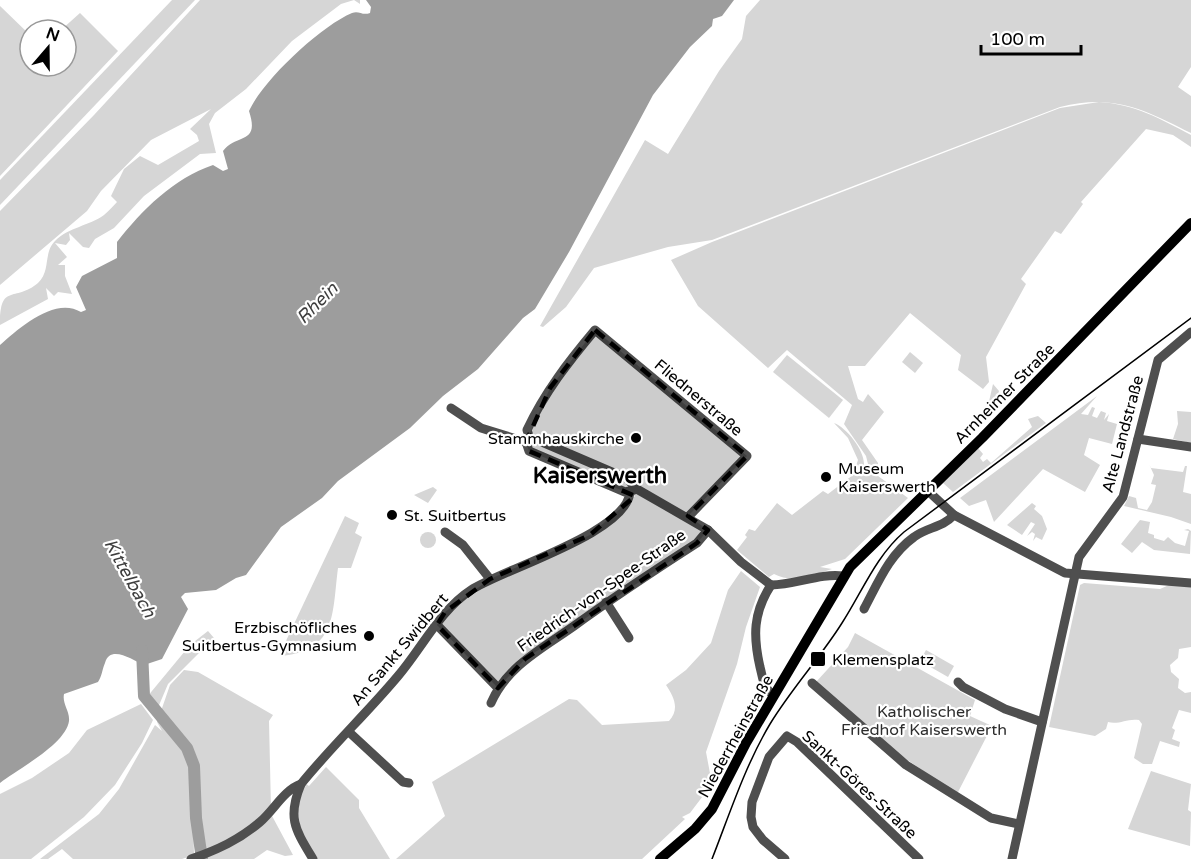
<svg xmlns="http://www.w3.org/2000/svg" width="1191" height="859" viewBox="0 0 1191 859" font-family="'Varela Round',sans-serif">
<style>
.green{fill:#d6d6d6}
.water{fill:#9d9d9d}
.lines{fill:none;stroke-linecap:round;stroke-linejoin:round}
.river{stroke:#9d9d9d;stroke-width:12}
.minor{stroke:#4f4f4f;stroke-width:9}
.major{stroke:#000;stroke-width:10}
.tram{stroke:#000;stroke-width:1.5}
.marked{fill:#000;fill-opacity:0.2;stroke:#000;stroke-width:4.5;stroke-dasharray:12 8;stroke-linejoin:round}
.poi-dot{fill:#000;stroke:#fff;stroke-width:2}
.labels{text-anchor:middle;stroke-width:4.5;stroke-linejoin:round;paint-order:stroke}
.street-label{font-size:16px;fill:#000;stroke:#fff}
.poi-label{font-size:16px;fill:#000;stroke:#fff;text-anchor:start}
.park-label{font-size:16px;fill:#2d2d2d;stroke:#fff}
.water-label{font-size:18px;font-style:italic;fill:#3e3e3e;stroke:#fff}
.district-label{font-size:22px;font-weight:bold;fill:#000;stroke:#fff}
</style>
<rect width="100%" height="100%" fill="#fff"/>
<g class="green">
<polygon points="172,0 195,0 0,205 0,180"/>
<path d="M200 0H360V4L354 0 341 4 292 41 246 89 215 113 209 124 216 153 200 154 144 196 114 228 95 239 89 248 83 247 69 233 70 240 66 245 55 243 67 257 58 265H65V276L72 294 58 292 54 296 46 288 48 299 0 325C0 282 14 303 38 283 51 271 43 253 55 241 69 227 89 226 104 215 109 211 113 206 117 202L111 196 124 169 140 156 158 165 199 141 197 135 190 129 211 109 151 140 101 191 87 211 0 285V211L94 115Z"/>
<path d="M760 0H1191V67L1178 87 1191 96V133C1145 110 1114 93 1060 107L712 240 668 247 594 268 566 307 543 327 540 326 645 140 668 154 719 71 742 39 746 16Z"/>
<polygon points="0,6 30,35 30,66 66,66 66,30 61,30 80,13 118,51 0,176"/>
<path d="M1099 102C1134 104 1161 119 1191 135V147L1173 135 1146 129 1081 202 1083 204 1061 234 1055 231 1021 279 1026 284 986 357 989 382 983 389 958 370 961 355 910 313 865 366H848L858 399 863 402 868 394 884 412 862 440 878 463V468L874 473 908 498 845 559 820 567 832 569C813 575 793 584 774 574L769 577 737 550 747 537 745 535 749 529 755 531 777 503 792 515 823 491 828 494 853 475 858 460 848 438 834 423C847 428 865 451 864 465L869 468 866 456 844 424 852 405 787 350 768 368 698 306 671 260 712 242 1060 108Z"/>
<polygon points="910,352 923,363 915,373 902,362"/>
<polygon points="787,355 843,400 829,418 773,372"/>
<polygon points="993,384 999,391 997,398 1000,401 1004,399 985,419"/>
<polygon points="1097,396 1081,414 1088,415 1092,407 1095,408 1092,416 1097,418 1101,411 1106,413 1104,420 1109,414 1107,421 1117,424 1112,444 1089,438 1084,455 1100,465 1085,492 1043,469 994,522 986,500 969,506 960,498"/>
<polygon points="1177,411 1191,412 1191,443 1173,439 1178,424"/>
<polygon points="1038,416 1046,423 953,492 943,483 978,448 983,454 980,458 983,462 987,459 991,463 1032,427 1028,419"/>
<polygon points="1149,464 1151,468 1183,472 1185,466 1187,466 1183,492 1191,494 1191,524 1171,517 1124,506 1129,496 1136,498 1138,508 1147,510 1152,502 1156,485 1151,484 1154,475"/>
<polygon points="433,487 437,490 428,503 414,495"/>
<polygon points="1032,503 1036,506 1034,509 1042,516 1047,529 1042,540 1036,537 1033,541 1035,534 1032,532 1027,536 1035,524 1031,522 1022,535 1007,525"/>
<path d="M345 516 359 523 355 533 362 537 351 568H338C332 614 337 650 282 656L285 643Z"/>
<polygon points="1140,520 1150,522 1148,533 1154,535 1154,538 1164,541 1168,537 1175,543 1185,546 1189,531 1184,530 1188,529 1191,531 1190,554 1154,550 1142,542 1132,553 1121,544"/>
<circle cx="428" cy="540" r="8"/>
<path d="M741 571 760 587 746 627 737 664 706 752 712 784 690 813 682 817 685 819 642 859H396L445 816 432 782 569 699 577 700 602 725 669 721C680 709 674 697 666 685L686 670 711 643 728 590Z"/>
<path d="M1084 583 1160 589 1169 585 1191 586V647L1179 649 1178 658 1170 665 1171 672 1179 679 1178 688 1185 693 1191 692V713L1179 710 1172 728 1175 730 1172 739 1180 742 1179 747 1160 741 1152 764H1143L1134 758 1142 724 1139 720C1127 718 1119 725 1108 722L1106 729 1095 736 1049 727 1080 585Z"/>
<polygon points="208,631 214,638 168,684 157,710 147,697 190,645"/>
<polygon points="855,633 975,700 970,716 992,726 957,794 893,750 816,682 848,647"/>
<polygon points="926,650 954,666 948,677 920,661"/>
<polygon points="184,670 198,672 273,715 269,721 271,809 249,828 201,854 198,777 193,756 160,714 170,685"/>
<polygon points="141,704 153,720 142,743 115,785 84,817 31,859 0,859 0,794 32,778 69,753 87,730"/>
<polygon points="159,718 185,749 192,767 194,855 182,859 73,859 62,849 48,859 40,859 99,814 119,789 155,725 162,731 157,722"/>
<path d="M326 767 359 800V808L390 859H317C299 829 292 817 305 783L309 786Z"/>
<polygon points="1151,771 1191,784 1188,810 1191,812 1190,846 1128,829"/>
<polygon points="271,814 293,855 285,856 267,850 254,859 204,859"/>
</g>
<path class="water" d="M366 0H734L722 16 713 19 712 26 690 47 653 95 569 252 535 309 523 318 478 369 443 396 410 428 338 481 322 498 281 527 246 575 236 578 216 590 185 593 181 597 188 609 162 659 144 665C133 660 110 644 105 663 102 670 102 676 98 682L64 694C62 704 70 711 69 721 66 744 18 769 0 783V345C19 328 55 296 81 312L86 310 76 287 82 276 117 258V242C142 210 174 178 213 165L223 171 228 169 223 151C237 133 260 145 249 111 263 80 321 26 352 13 359 10 362 16 370 13L371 7Z"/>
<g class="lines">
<polyline class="river" points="142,650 144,696 187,748 194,766 196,818 202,859"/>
<g class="minor">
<polyline points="451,408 481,428 526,442 535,439 628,479 635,488 708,530 741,562 771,585"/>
<path d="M530 439 527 430C544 393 569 361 595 330L747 456 688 517"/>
<polyline points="1138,439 1191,447"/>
<polyline points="526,442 529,451 625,492 634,490"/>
<polyline points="928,491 954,515 1065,573 1191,583"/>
<polyline points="445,532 463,545 490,579"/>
<path d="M771 585C753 613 753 636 760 667 763 678 763 689 774 695"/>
<path d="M771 585C795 585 820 573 843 576"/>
<polyline points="606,602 629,638"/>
<path d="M864 609C878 583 889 555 914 537 927 527 942 528 954 515"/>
<polyline points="437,625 498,688"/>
<polyline points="958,682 963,687 1005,709 1042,722"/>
<polyline points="812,683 906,765 991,818 1019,824"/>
<path d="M491 703C507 666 543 648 574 626 614 597 655 570 697 543L708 530"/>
<polyline points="349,732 403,782 409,783"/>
<path d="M191 859C217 850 239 840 260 822 274 810 284 790 301 784"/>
<path d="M313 859C295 829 287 818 301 784 331 747 367 713 398 676 422 648 440 610 471 590 503 569 627 533 630 492"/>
<polyline points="785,859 763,840 753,827 751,817 752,802 769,757 787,736 797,742 919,859"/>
<polyline points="1012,859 1079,557 1123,497 1158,360 1191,332"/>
</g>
<polyline class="major" points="660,859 695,829 712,809 746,743 850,567 982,438 1191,223"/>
<path class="tram" d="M712 859C730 813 745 766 770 724 792 688 820 658 842 623 862 592 876 556 904 532L1191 318"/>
</g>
<path class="marked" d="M595 330 747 456 688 516 708 530 697 543 525 659 498 688 437 625 445 612 490 579 590 535 635 496 529 451 526 442 550 388Z"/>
<g class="poi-dot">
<circle cx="636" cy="438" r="6"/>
<circle cx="826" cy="477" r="6"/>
<circle cx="392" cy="515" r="6"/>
<circle cx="369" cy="636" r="6"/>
<rect x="810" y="651" width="16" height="16" rx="3"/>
</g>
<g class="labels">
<g class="street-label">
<text transform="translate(1004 393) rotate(-45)" y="6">Arnheimer Straße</text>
<text transform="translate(699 397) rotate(40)" y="6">Fliednerstraße</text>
<text transform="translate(1122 434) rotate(-75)" y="6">Alte Landstraße</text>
<text transform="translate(601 590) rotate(-35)" y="6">Friedrich-von-Spee-Straße</text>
<text transform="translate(399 649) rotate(-50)" y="6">An Sankt Swidbert</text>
<text transform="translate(735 736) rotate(-61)" y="6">Niederrheinstraße</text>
<text transform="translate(860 784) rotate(43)" y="6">Sankt-Göres-Straße</text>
</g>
<g class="poi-label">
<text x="624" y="444" text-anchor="end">Stammhauskirche</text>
<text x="838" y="474">Museum<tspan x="838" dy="18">Kaiserswerth</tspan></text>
<text x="404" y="521">St. Suitbertus</text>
<text x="357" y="633" text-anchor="end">Erzbischöfliches<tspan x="357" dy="18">Suitbertus-Gymnasium</tspan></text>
<text x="832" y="665">Klemensplatz</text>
</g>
<g class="park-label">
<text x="924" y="717">Katholischer<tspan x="924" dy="18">Friedhof Kaiserswerth</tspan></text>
</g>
<g class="water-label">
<text transform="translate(317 303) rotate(-45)" y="6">Rhein</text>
<text transform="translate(130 578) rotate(61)" y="6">Kittelbach</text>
</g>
<g class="district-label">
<text x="600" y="483">Kaiserswerth</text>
</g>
</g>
<g transform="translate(48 48) rotate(20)"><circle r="28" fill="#ffffff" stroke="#999999" stroke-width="1.5"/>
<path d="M0-4.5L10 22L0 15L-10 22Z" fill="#000000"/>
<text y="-9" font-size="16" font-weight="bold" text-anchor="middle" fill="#000000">N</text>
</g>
<path d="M981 45v9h100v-9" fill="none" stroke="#000000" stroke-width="3"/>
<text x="990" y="45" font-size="18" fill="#000000" stroke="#ffffff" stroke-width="4.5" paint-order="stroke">100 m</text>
</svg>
